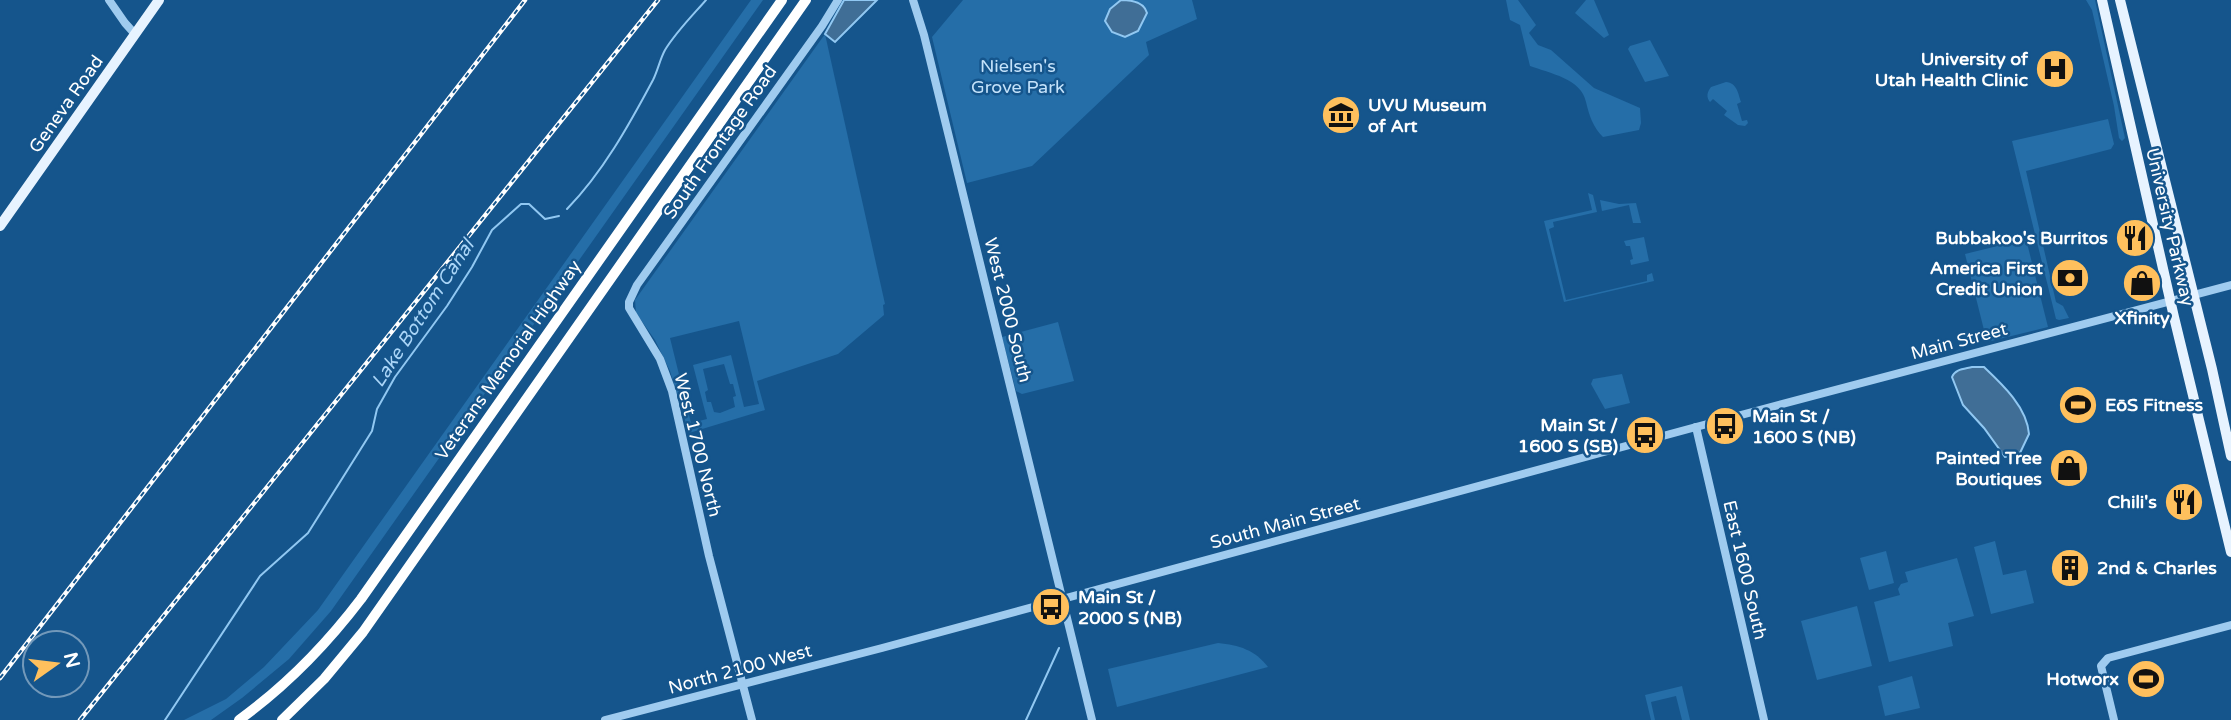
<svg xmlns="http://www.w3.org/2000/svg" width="2231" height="720" viewBox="0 0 2231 720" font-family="'Varela Round',sans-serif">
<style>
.green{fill:#256ea8;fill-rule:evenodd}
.water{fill:#406e96;stroke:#91c8f2;stroke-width:2}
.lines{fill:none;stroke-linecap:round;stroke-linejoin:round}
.stream{stroke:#91c8f2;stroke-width:2}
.minor{stroke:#9fcbef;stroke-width:8}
.major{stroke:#e7f3ff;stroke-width:10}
.highway{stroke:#fff;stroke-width:10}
.rail-casing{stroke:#fff;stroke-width:4.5}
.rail{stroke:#15558c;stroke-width:2;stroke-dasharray:5;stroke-linecap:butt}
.labels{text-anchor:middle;stroke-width:5;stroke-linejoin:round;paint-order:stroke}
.poi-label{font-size:18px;font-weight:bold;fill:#fff;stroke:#15558c;text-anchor:end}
.park-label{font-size:18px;fill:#c5e3fb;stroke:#15558c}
.street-label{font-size:18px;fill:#fff;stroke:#15558c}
.water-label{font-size:19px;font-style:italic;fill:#aad5f7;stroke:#15558c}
</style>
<rect width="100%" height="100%" fill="#15558c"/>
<g class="green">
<polygon points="751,0 763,0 331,611 289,659 242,698 211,720 184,720 226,699 264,667 318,610"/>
<polygon points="963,0 1192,0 1197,19 1146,42 1149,55 1032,166 967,183 932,37"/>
<path d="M1506 0H1518L1536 25 1529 33 1538 45 1551 50 1594 88 1640 108 1641 123 1639 130 1603 137C1593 127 1589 115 1586 102 1582 79 1549 73 1530 66L1520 25 1510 20Z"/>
<polygon points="1586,0 1594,0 1609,35 1604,38 1575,13"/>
<polygon points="2086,0 2095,0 2125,138 2122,141 2119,138 2114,106 2092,10"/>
<path d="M825 34 885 304 883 305 884 315 838 354 757 381 765 410 689 433 670 371 655 340 636 313 635 300ZM739 321 759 404 744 407 731 355 693 365 707 419 691 423 670 338ZM724 364 730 384H733L736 396 733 397 735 407 720 413 714 412 711 402H707L705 392 708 390 703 369Z"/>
<polygon points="1650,40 1669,76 1645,82 1628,49 1630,46"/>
<path d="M1726 82C1737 83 1738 93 1741 102L1737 104 1742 121 1747 120 1748 123 1745 126 1738 125 1724 115 1727 111 1713 99 1710 102C1706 97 1707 92 1711 87Z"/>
<polygon points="2108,119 2114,144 2111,149 2026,171 2056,302 2063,306 2069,318 2059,320 2056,319 2012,141"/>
<polygon points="1588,193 1593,195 1597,212 1553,222 1554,227 1549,229 1566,300 1647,281 1647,275 1652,273 1654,281 1564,302 1544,221 1592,210"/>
<polygon points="1600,200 1619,204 1636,203 1641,223 1633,223 1629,205 1602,211"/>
<polygon points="1644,237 1649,261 1631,265 1630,260 1633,259 1630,246 1626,246 1624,241"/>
<polygon points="2026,239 2048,327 1987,342 1965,254"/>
<polygon points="1058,322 1074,381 1022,394 1016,391 1002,337"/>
<polygon points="1622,374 1630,403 1605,409 1591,384 1593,379"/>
<polygon points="1995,541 2003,575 2026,570 2034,603 1991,614 1974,547"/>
<polygon points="1886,551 1894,583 1869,590 1860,558"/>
<polygon points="1957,558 1974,616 1948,623 1953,646 1889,662 1874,602 1900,595 1898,589 1901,584 1908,582 1905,572"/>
<polygon points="1857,606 1872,666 1817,680 1801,621"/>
<path d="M1218 643C1239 645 1255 650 1268 667L1117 707 1108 669Z"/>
<polygon points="1912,676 1920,708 1885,716 1878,686"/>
<polygon points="1682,686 1690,720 1682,720 1676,696 1651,702 1655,720 1651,720 1645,695"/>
</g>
<g class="water">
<polygon points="844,0 877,0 835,42 825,34"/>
<path d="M1121 0C1132 0 1144 2 1147 13L1138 31 1125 37 1112 32 1105 21 1110 9Z"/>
<path d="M1972 367H1984C2002 384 2027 407 2029 434L2019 455 2005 457 1984 428 1963 405 1952 377C1955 369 1964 369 1972 367Z"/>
</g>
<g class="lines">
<g class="stream">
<path d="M567 209C603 172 629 125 653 80 658 70 660 59 665 50 676 32 692 16 706 0"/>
<polyline points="165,720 260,576 308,533 372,431 377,409 395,377 447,306 472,267 492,230 521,204 529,204 545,219 559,216"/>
<polyline points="1026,720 1059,648"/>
</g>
<g class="minor">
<polyline points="109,0 125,23 134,33"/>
<polyline points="913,0 924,35 1092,720"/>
<polyline points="1696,427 1764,720"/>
<polyline points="605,720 882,648 1696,427 2231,285"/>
<polyline points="752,720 709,556 672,391 660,359 629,308 629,302 637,285 822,26 838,0"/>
<polyline points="2114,720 2101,666 2108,658 2231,625"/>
</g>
<g class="major">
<polyline points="2102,0 2174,317 2231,552"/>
<polyline points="2120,0 2212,369 2231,456"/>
<polyline points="0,226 159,0"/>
</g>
<g class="highway">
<path d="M239 720C286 686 326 645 361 599L782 0"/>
<polyline points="282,720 324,679 363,632 806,0"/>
</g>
<g class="rail-casing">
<g id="rail">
<polyline points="0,678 525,0"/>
<polyline points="80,720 658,0"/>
</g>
</g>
<use href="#rail" class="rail"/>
</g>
<defs>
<g id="hospital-disc" transform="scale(2.0125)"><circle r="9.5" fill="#ffc05d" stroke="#15558c"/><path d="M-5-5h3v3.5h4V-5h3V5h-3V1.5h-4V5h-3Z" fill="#111"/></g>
<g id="museum-disc" transform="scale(2.0125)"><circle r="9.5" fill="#ffc05d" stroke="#15558c"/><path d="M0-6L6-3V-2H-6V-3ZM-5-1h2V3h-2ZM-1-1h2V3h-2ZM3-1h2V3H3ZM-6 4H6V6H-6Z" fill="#111"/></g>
<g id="restaurant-disc" transform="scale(2.0125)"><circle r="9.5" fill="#ffc05d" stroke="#15558c"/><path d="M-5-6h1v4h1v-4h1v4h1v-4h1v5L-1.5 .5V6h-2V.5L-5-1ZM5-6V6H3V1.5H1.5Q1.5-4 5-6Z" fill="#111"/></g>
<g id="bank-disc" transform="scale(2.0125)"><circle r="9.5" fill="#ffc05d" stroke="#15558c"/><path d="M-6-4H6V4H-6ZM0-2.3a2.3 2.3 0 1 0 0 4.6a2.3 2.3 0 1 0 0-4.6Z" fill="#111"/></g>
<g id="shop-disc" transform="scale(2.0125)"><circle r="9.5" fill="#ffc05d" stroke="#15558c"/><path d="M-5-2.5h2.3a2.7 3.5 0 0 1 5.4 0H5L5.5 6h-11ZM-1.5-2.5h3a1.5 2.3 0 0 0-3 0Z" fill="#111"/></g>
<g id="stadium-disc" transform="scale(2.0125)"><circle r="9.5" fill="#ffc05d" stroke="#15558c"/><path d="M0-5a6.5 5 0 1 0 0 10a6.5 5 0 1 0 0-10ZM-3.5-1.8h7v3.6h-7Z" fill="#111"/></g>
<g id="bus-disc" transform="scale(2.0125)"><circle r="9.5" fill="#ffc05d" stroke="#15558c"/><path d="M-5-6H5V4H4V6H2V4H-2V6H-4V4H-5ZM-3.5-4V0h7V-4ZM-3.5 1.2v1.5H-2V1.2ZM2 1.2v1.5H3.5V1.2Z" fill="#111"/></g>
<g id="building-disc" transform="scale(2.0125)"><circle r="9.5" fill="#ffc05d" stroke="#15558c"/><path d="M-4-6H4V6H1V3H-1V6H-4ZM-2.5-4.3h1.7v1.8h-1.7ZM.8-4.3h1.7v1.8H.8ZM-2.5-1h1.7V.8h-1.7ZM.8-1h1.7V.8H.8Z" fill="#111"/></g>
</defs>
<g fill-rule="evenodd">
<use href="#hospital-disc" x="2055" y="69"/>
<use href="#museum-disc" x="1341" y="115"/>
<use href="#restaurant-disc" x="2135" y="238"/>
<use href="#bank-disc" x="2070" y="278"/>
<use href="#shop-disc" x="2142" y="283"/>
<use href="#stadium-disc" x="2078" y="405"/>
<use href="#bus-disc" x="1725" y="426"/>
<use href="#bus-disc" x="1645" y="435"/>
<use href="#shop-disc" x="2069" y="468"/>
<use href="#restaurant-disc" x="2184" y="502"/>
<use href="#building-disc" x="2070" y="568"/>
<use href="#bus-disc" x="1051" y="607"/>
<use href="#stadium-disc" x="2146" y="679"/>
</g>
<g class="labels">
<g class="poi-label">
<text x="2028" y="65">University of<tspan x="2028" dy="21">Utah Health Clinic</tspan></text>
<text x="1368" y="111" text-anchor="start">UVU Museum<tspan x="1368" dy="21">of Art</tspan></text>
<text x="2108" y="244">Bubbakoo's Burritos</text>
<text x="2043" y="274">America First<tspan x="2043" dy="21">Credit Union</tspan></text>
<text x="2142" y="324" text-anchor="middle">Xfinity</text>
<text x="2105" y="411" text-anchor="start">EōS Fitness</text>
<text x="1752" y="422" text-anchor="start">Main St /<tspan x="1752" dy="21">1600 S (NB)</tspan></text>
<text x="1618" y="431">Main St /<tspan x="1618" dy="21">1600 S (SB)</tspan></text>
<text x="2042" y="464">Painted Tree<tspan x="2042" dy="21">Boutiques</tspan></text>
<text x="2157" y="508">Chili's</text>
<text x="2097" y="574" text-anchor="start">2nd &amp; Charles</text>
<text x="1078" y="603" text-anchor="start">Main St /<tspan x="1078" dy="21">2000 S (NB)</tspan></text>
<text x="2119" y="685">Hotworx</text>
</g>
<g class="park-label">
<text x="1018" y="72">Nielsen's<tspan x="1018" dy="21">Grove Park</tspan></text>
</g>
<g class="street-label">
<text transform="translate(66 104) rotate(-55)" y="6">Geneva Road</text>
<text transform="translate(720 142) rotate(-55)" y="6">South Frontage Road</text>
<text transform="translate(2170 227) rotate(77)" y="6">University Parkway</text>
<text transform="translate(1008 310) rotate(76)" y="6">West 2000 South</text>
<text transform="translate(1959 341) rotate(-15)" y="6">Main Street</text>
<text transform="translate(508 360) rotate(-55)" y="6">Veterans Memorial Highway</text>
<text transform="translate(698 445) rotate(76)" y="6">West 1700 North</text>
<text transform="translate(1285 523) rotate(-15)" y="6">South Main Street</text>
<text transform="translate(1745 570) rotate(77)" y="6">East 1600 South</text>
<text transform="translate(740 669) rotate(-15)" y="6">North 2100 West</text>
</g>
<g class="water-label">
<text transform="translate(422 313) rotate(-57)" y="7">Lake Bottom Canal</text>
</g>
</g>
<g transform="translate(56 664) rotate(76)"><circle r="33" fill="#15558c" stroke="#7399ba" stroke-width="2"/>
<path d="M0-5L12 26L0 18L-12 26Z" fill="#ffc05d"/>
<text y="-10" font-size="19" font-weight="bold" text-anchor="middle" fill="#ffffff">N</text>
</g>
</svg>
